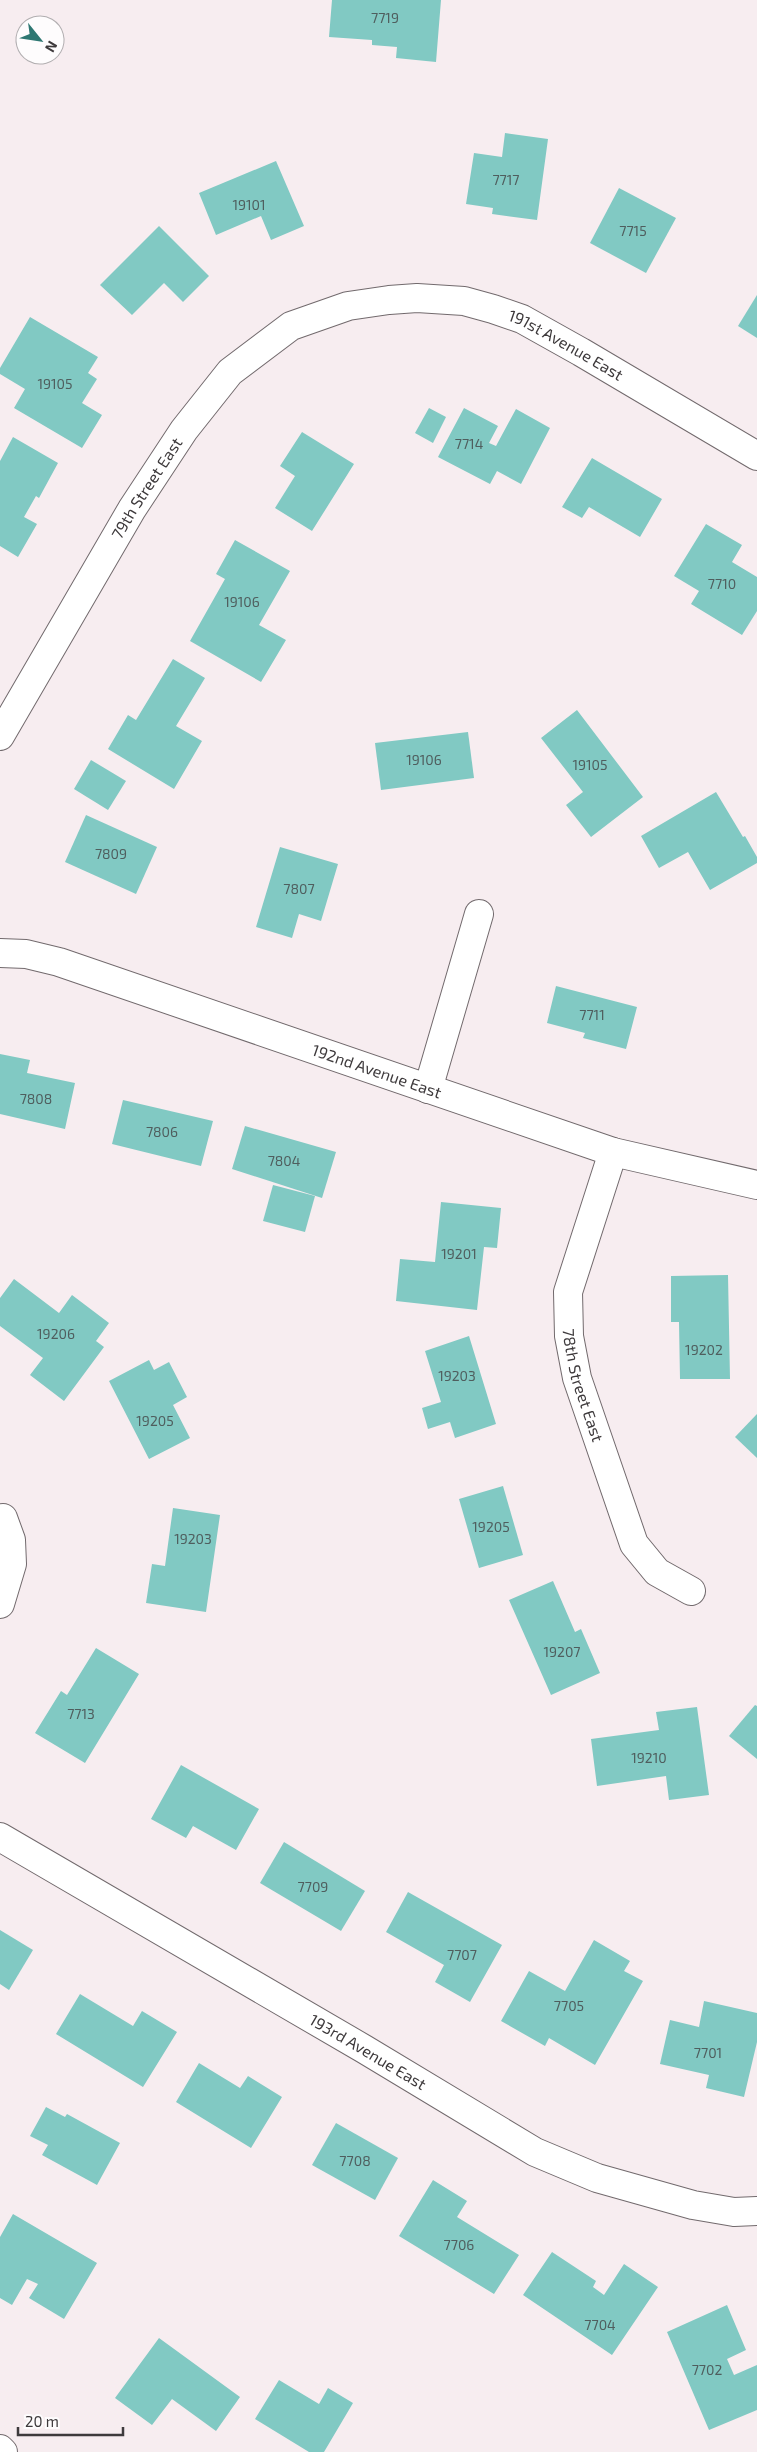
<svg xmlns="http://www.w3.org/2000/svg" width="757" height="2452" viewBox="0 0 757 2452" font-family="'Exo 2',sans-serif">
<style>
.building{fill:#81c9c3}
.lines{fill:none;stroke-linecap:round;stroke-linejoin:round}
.minor-casing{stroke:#726a6d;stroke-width:30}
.minor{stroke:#fff;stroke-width:28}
.labels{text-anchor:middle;stroke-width:4;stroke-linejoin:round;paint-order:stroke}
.number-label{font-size:14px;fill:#4f5e5e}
.street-label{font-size:16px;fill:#3e3a3c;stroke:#fefcfd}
</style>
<rect width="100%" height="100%" fill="#f7edf0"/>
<g class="building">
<polygon points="332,0 441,0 436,62 396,58 397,47 372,45 372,40 329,37"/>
<polygon points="505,133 548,139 537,220 492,214 493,208 466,204 474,153 502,157"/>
<polygon points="276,161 304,226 271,240 261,216 216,235 199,193"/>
<polygon points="619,188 676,218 646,273 590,243"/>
<polygon points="159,226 209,276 183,302 164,283 132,315 100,285"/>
<polygon points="757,295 757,338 738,326"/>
<polygon points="30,317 98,357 88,373 97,379 82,403 102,415 82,448 14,408 25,389 0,374 0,368"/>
<polygon points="429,408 446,417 433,443 415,433"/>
<polygon points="464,408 498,426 489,443 496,446 516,409 550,428 521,484 497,471 490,484 438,457"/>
<polygon points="302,432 354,464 312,531 275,508 295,476 280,466"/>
<polygon points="13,437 58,463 39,498 36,496 24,517 37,524 18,557 0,546 0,461"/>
<polygon points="592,458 662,499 640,537 589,507 582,518 562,507"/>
<polygon points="706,524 742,545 732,562 757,577 757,611 742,635 691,604 699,591 674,576"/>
<polygon points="235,540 290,571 259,625 286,640 261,682 190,641 225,579 216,574"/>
<polygon points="173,659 205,678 176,726 202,741 174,789 108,749 128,715 136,720"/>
<polygon points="577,710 643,797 591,837 566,805 583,792 541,738"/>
<polygon points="468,732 474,778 381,790 375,743"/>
<polygon points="91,760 126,781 108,810 74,789"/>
<polygon points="716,792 743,837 745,836 757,857 757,863 710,890 688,852 659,868 641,836"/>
<polygon points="86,815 157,847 136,894 65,862"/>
<polygon points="280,847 338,864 321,921 299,914 292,938 256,927"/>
<polygon points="556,986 637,1007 626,1049 583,1038 585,1033 547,1023"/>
<polygon points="0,1054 30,1060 27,1073 75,1083 65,1129 0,1114"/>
<polygon points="123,1100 213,1121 201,1166 112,1144"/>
<polygon points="245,1126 336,1152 322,1198 232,1169"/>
<polygon points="273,1185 315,1196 305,1232 263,1221"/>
<polygon points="441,1202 501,1208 497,1248 484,1247 477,1310 396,1301 400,1259 435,1262"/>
<polygon points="728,1275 730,1379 680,1379 679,1322 671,1322 671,1276"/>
<polygon points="14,1279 59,1313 72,1295 109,1323 96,1341 104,1347 64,1401 30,1375 43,1358 0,1326 0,1298"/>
<polygon points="469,1336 496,1424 455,1438 450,1422 428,1429 422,1408 441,1402 425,1351"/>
<polygon points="149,1360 154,1370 169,1362 187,1397 173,1405 190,1438 149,1459 109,1381"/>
<polygon points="757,1414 757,1458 735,1437"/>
<polygon points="503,1486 523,1555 479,1568 459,1499"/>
<polygon points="173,1508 220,1515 206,1612 146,1603 152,1564 165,1566"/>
<polygon points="553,1581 575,1632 581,1629 600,1673 551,1695 509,1600"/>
<polygon points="96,1648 139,1674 85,1763 35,1733 61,1691 67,1695"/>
<polygon points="755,1705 757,1706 757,1759 729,1736"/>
<polygon points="697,1707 709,1795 669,1800 666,1776 597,1786 591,1739 659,1730 656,1712"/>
<polygon points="181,1765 259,1809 236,1850 193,1826 186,1838 151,1819"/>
<polygon points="284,1842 365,1891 341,1931 260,1883"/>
<polygon points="408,1892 502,1945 470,2002 435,1982 444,1965 386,1932"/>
<polygon points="0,1930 33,1950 9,1990 0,1984"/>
<polygon points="594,1940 630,1961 624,1971 643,1981 595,2065 549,2038 545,2046 501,2021 529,1971 565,1991"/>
<polygon points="80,1994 133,2026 142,2011 177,2032 143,2087 56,2034"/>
<polygon points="704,2001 757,2013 757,2042 744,2097 706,2088 709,2075 660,2064 670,2020 699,2027"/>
<polygon points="199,2063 240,2088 248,2076 282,2097 251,2148 176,2102"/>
<polygon points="46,2107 65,2117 67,2114 120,2143 97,2185 42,2155 48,2145 30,2136"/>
<polygon points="336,2123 398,2158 375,2200 312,2165"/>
<polygon points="433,2180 467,2201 457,2217 519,2255 494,2294 399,2236"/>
<polygon points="13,2214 97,2263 64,2319 29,2298 38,2284 27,2279 12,2305 0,2298 0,2237"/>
<polygon points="552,2252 596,2281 593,2287 604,2295 624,2264 658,2287 612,2355 523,2295"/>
<polygon points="727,2305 746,2350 727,2359 734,2375 757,2365 757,2410 709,2430 667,2332"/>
<polygon points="159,2338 240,2397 216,2431 172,2399 152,2425 115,2398"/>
<polygon points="279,2380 319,2404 328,2388 353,2403 324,2452 309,2452 255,2419"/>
</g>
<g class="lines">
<g class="minor-casing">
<g id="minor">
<path id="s1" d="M0 736 132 509 184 430 230 372 291 326 348 306 389 300 417 298 464 301 493 309 522 319 581 352 757 456"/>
<path id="s2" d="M0 953 26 954 59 962 613 1152 757 1185"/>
<polyline points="428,1089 479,914"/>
<path id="s3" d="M613 1152 568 1292 569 1336 577 1378 634 1544 657 1572 691 1591"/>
<polyline points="0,1604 12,1564 11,1540 3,1518"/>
<path id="s4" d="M0 1837 364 2049 535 2152 597 2178 693 2205 734 2212 757 2211"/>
<polyline points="0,2449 3,2452"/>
</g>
</g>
<use href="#minor" class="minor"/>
</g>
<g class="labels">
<g class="number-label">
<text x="385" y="23">7719</text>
<text x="506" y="185">7717</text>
<text x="249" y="210">19101</text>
<text x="633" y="236">7715</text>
<text x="55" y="389">19105</text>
<text x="469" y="449">7714</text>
<text x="722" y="589">7710</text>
<text x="242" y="607">19106</text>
<text x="424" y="765">19106</text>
<text x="590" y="770">19105</text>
<text x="111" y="859">7809</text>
<text x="299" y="894">7807</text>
<text x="592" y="1020">7711</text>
<text x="36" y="1104">7808</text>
<text x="162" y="1137">7806</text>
<text x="284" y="1166">7804</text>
<text x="459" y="1259">19201</text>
<text x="56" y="1339">19206</text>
<text x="704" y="1355">19202</text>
<text x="457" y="1381">19203</text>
<text x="155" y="1426">19205</text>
<text x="491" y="1532">19205</text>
<text x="193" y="1544">19203</text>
<text x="562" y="1657">19207</text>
<text x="81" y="1719">7713</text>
<text x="649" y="1763">19210</text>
<text x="313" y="1892">7709</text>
<text x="462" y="1960">7707</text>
<text x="569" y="2011">7705</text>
<text x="708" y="2058">7701</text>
<text x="355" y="2166">7708</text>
<text x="459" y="2250">7706</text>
<text x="600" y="2330">7704</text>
<text x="707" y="2375">7702</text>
</g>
<g class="street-label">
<text dy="6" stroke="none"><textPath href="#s1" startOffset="796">191st Avenue East</textPath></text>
<text dy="6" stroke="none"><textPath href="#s1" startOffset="288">79th Street East</textPath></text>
<text dy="6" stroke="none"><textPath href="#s2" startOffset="396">192nd Avenue East</textPath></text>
<text dy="6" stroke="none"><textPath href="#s3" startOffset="242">78th Street East</textPath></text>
<text dy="6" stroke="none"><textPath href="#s4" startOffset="426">193rd Avenue East</textPath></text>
</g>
</g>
<g transform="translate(40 40) rotate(120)"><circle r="24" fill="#fefcfd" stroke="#b1aeb0"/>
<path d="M0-4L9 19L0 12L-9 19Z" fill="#2e7772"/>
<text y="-8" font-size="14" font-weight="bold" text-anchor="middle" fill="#3e3a3c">N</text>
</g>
<path d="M18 2427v8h105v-8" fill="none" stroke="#3e3a3c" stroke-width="2.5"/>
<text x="25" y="2427" font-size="15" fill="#3e3a3c" stroke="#fefcfd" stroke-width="4" paint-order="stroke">20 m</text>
</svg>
